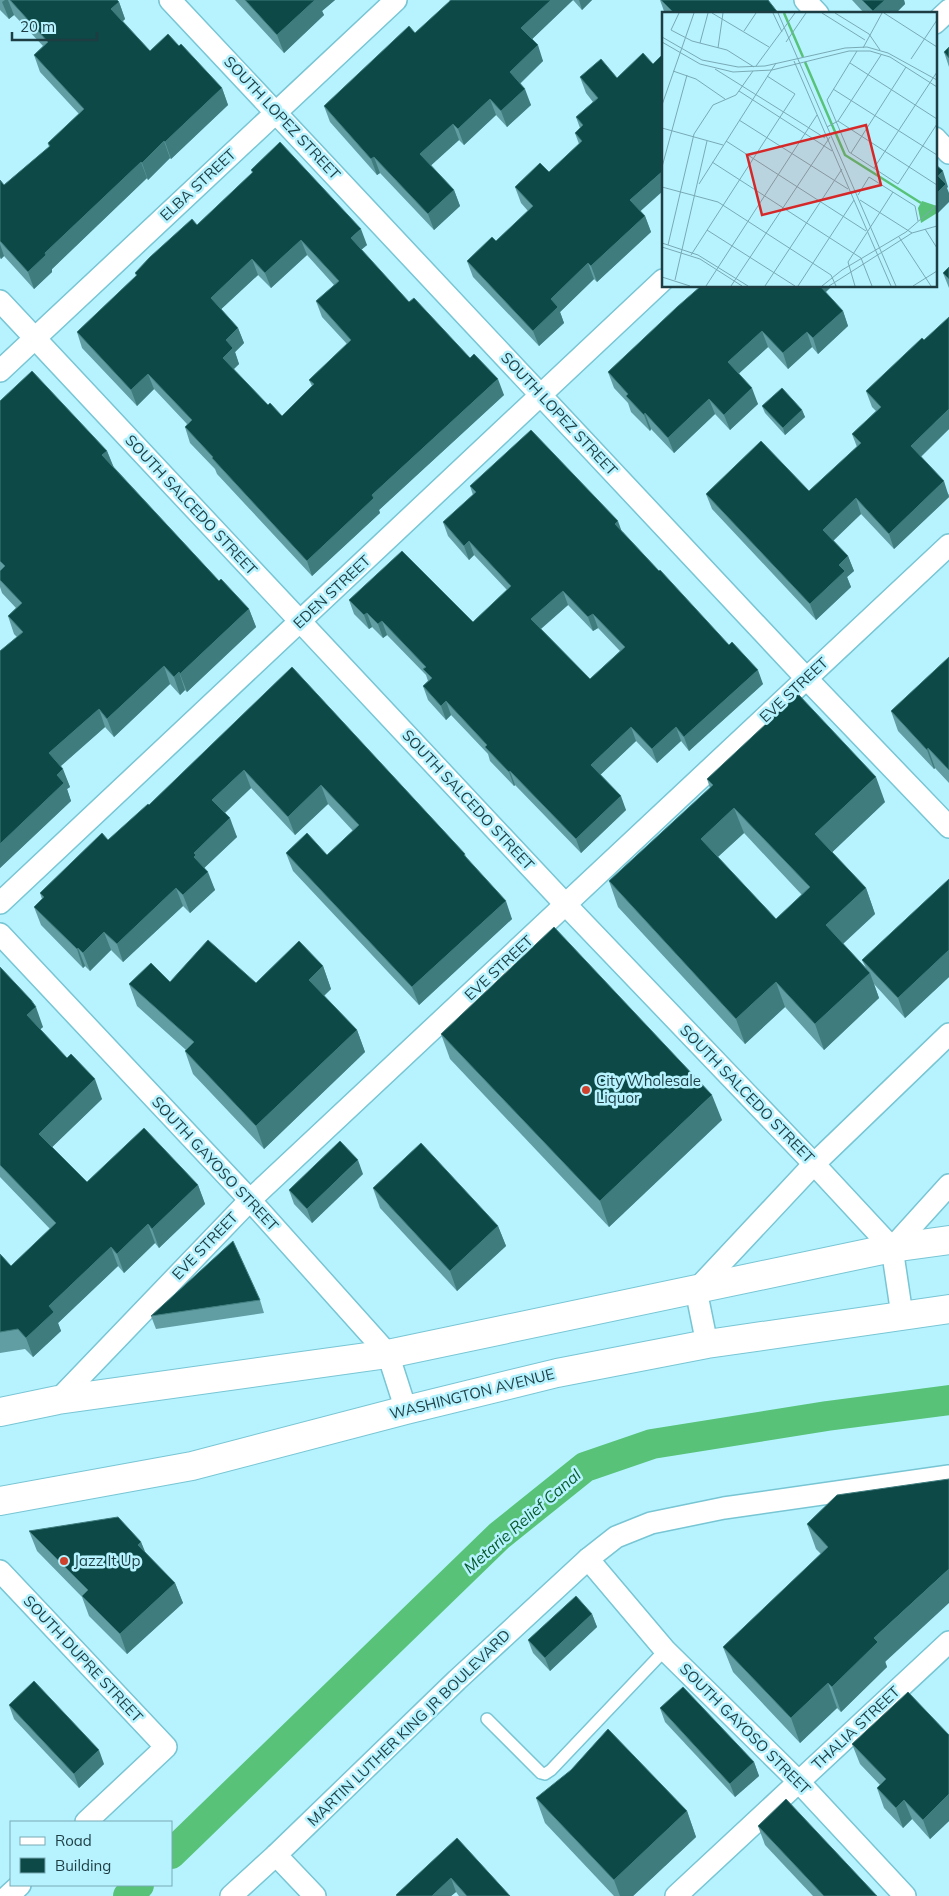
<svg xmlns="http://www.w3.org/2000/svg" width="949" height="1896" viewBox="0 0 949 1896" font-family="Mulish,sans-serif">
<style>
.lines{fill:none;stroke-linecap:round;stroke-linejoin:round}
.canal{stroke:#57c278;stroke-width:30}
.lane-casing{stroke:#78c5d4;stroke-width:14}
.street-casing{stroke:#78c5d4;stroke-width:24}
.secondary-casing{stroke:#78c5d4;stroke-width:30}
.lane{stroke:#fff;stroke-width:11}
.street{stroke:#fff;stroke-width:21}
.secondary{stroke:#fff;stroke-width:28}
.wall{fill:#619ea3;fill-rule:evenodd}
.shaded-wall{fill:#3f7c7e}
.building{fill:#0c4947;stroke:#3f7c7e;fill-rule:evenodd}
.poi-dot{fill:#ce422d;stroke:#b6f3ff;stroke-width:2}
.labels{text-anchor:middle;stroke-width:5;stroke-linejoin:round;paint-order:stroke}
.street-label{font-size:15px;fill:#1d3d43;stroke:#b6f3ff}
.poi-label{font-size:15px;fill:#1d3d43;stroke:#b6f3ff;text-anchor:start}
.water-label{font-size:16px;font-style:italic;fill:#085a2b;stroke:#b6f3ff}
.inset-river{fill:none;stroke:#57c278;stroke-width:2.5}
.inset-road{fill:none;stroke:#79aab4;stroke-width:1}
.view{fill:#d62828;fill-opacity:0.15;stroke:#d62828;stroke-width:2.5}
.inset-edge{fill:none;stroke:#1d3d43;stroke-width:2.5}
</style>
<rect width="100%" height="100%" fill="#b6f3ff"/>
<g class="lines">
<g class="canal">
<polyline points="171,1854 499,1536 585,1467 652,1444 827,1416 949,1400"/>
<polyline points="128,1896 139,1885"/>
</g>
<g class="lane-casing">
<polyline id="lane" points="487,1719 541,1773 545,1774 551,1770 665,1650"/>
</g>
<g class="street-casing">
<g id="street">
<polyline points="170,0 806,678 949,827"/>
<polyline points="805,0 818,14"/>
<polyline points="935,23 949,10"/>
<polyline points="935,138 949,153"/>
<polyline points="0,301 566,905 814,1164 892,1248 902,1315"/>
<polyline points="0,371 396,0"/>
<polyline points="0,903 663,280"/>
<polyline points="0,934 250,1200 388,1354 406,1410"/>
<polyline points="892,1248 949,1185"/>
<polyline points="707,1344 696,1290 814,1164 949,1034"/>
<polyline points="58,1400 250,1200 949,545"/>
<polyline points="588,1559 665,1650 799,1782 905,1896"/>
<polyline points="0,1571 166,1747 86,1822"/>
<polyline points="276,1855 315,1896"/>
<polyline points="8,1896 20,1885"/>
<polyline points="231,1896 276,1855 457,1680 588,1559 616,1537 651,1523 724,1508 949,1476"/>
<polyline points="676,1896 949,1642"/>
</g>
</g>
<g class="secondary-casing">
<g id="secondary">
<polyline points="0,1412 58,1400 388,1354 892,1248 949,1240"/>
<polyline points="0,1501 192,1466 406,1410 557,1373 707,1344 949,1309"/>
</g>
</g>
<use href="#lane" class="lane"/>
<use href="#street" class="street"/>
<use href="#secondary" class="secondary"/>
</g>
<g class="wall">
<polygon points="0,0 117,0 119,2 125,19 123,21 150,51 179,46 222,88 228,105 171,159 170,158 148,180 147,178 52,269 52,272 34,289 4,256 1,259 0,258 0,180 4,185 49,147 48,143 79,114 40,72 34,55 43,46 14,15 9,19 0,10"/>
<polygon points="235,0 335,0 322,11 324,15 284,53"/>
<polygon points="449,0 573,0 532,39 543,61 520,84 531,105 507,127 496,115 464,145 459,140 431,165 454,190 460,206 434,230 380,173 377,175 330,122 324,106 415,33 450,1"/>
<polygon points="573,0 592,0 582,10"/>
<polygon points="660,0 779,14 665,14"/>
<polygon points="852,0 904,0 905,4 895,14 865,14"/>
<polygon points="949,47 949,67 944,52"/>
<polygon points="653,64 640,211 645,216 651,232 597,282 594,279 560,312 564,323 539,346 473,277 467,261 496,241 528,211 521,203 515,187 549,172 579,144 575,133 580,128 576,117 593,102 586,93 580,77 617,78"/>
<path d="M251 170 367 245 361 250 409 302 504 395 379 510 380 513 312 576 217 474 215 469 190 443 185 427 187 424 154 389 137 406 82 348 77 332 136 276 135 273 197 225 252 173ZM307 255 334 285 316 301 322 317 347 344 309 380 312 386 282 416 268 405 233 369 239 364 235 352 244 343 238 328 221 309 258 275 271 288Z"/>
<polygon points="949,267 949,288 943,273"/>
<polygon points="701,286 832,286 825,292 843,311 848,326 818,354 812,347 788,369 768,347 739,373 758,404 730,430 715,414 674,453 651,429 650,431 631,412 628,403 614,388 608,372"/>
<polygon points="866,391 949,429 921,457 949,495 949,497 894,549 861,514 833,540 848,556 854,571 847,577 851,587 816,620 712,509 706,494 809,491 857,447 852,434 876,411 872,407"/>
<polygon points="0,401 107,451 113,466 219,581 249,609 256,627 187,692 185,690 180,695 170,684 114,737 105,727 61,766 70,787 67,789 71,801 0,868 0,651 17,637 14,634 8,616 16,608 2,593 0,587"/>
<polygon points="762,406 802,410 805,417 785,435 765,413"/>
<path d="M470 486 623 532 763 684 689 751 681 741 657 763 636 741 600 775 626 810 581 853 515 785 514 786 490 761 488 754 451 715 446 720 428 700 423 686 428 681 426 675 387 635 383 638 372 627 369 629 354 614 349 600 473 622 507 590 474 555 469 560 448 536 443 522 473 495ZM568 605 593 631 598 628 620 651 590 679 541 629Z"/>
<polygon points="949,657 949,783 935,768 934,769 898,731 891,711"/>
<polygon points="292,667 465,854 467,859 512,919 419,1005 293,871 286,853 327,855 353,831 328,804 295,835 251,788 225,813 237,837 204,868 215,890 190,913 183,906 123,962 111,950 90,971 85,966 83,968 41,925 34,907 42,899 40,893 108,840 149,805"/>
<path d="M707 779 885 802 832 852 866 888 875 914 843 944 866 968 862 960 949 879V977L905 1018 874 984 879 998 824 1050 785 1007 745 1044 618 907 609 881 710 788ZM744 833 802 895 776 919 718 857Z"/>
<polygon points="323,966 331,989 324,996 357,1030 365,1052 264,1149 193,1074 185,1051 186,1050 137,1006 129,984 170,982 256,983"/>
<polygon points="0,967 43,1027 40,1029 102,1099 52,1147 87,1182 198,1185 205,1204 159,1248 155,1243 124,1273 118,1266 58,1323 61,1331 33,1357 25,1349 0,1353 0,1254 11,1266 50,1229 0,1177"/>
<polygon points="441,1034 722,1120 609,1227 450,1059"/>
<polygon points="363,1174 312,1223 294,1204 289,1190"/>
<polygon points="373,1188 498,1226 506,1246 457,1291 380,1208"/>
<polygon points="260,1300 264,1313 156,1329 151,1316"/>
<polygon points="837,1495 887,1667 841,1712 837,1708 800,1743 733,1672 723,1647 821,1554 816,1549 807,1524"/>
<polygon points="29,1531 141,1542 145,1553 175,1583 183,1603 127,1654 89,1616 82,1597 37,1551"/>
<polygon points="592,1614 597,1627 550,1671 533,1653 528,1640"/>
<polygon points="9,1705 104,1764 79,1788 14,1719"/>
<polygon points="660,1708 754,1762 759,1776 735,1797 665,1722"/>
<polygon points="949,1735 949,1821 930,1839 912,1819 903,1828 884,1808 877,1788 880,1785 860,1764 852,1744"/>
<polygon points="536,1798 687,1811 696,1837 633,1896 614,1896 545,1823"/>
<polygon points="758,1826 877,1896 813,1896 765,1845"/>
<polygon points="457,1838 510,1896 459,1896 456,1892 451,1896 396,1896 396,1895"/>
</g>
<g class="shaded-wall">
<polygon points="5,0 8,0 14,15 9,19 2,2"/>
<polygon points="315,0 335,0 322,11 324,15 284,53 277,35"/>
<polygon points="551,0 573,0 527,44 521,28"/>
<polygon points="579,0 592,0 582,10"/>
<polygon points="885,0 904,0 905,4 895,14 874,14 873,11"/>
<polygon points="119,2 125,19 117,26 111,9"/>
<polygon points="538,45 543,61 515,88 510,72"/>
<polygon points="222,88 228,105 171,159 165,142"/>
<polygon points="525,89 531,105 507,127 501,111"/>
<polygon points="490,99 496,115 464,145 458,129"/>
<polygon points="453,124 459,140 426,170 420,154"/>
<polygon points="164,141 170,158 148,180 142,163"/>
<polygon points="374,157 380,173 377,175 371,159"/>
<polygon points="141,162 147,178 52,269 52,272 34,289 28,272 45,253"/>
<polygon points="663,171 663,191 635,216 630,200"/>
<polygon points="943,171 948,187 947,188 949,193 949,202 935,216 935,195 938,176"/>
<polygon points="454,190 460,206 434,230 428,214"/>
<polygon points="645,216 651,232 597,282 591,266"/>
<polygon points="361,229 367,245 356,254 351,238"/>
<polygon points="301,240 307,255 271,288 265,273"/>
<polygon points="0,244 4,256 1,259 0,256"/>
<polygon points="252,259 258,275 216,314 211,298"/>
<polygon points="588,263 594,279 560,312 564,323 539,346 533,331 551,299"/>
<polygon points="817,286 832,286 821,297"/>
<polygon points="843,311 848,326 818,354 813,338"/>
<polygon points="238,328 244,343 235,352 239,364 229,374 223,358 226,340"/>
<polygon points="762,331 768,347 734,378 728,362"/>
<polygon points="807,332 812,347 788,369 783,353"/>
<polygon points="148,374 154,389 137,406 131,390"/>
<polygon points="498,379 504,395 379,510 380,513 312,576 307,561 372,495"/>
<polygon points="752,388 758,404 730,430 724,415"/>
<polygon points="709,399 715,414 674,453 668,438"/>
<polygon points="949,409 949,429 916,461 911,446"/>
<polygon points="802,410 805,417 785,435 783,428"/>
<polygon points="645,413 651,429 650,431 644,415"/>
<polygon points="107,451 114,468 102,455"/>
<polygon points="944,481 949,497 894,549 889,534"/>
<polygon points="856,498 861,514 829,545 823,530"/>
<polygon points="618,521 623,535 615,524"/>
<polygon points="469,541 474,555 469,560 464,546"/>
<polygon points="848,556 854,571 847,577 851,587 816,620 810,604 839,565"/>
<polygon points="563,591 568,605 536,633 531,619"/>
<polygon points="249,609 256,627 187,692 180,674"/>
<polygon points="367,613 372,627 369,629 364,615"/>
<polygon points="593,614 598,628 593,631 588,617"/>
<polygon points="382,621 387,635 383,638 378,624"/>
<polygon points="164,666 170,684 114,737 107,719"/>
<polygon points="758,670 763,684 689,751 684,737"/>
<polygon points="179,672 185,690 180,695 174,677"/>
<polygon points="446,701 451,715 446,720 441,706"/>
<polygon points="99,709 105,727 55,771 49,753"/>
<polygon points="631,727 636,741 596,779 591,765"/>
<polygon points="676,727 681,741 657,763 652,749"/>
<polygon points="928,748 935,768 934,769 927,750"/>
<polygon points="63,769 70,787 67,789 71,801 0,868 0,844 57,775"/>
<polygon points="244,770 251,788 219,818 212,800"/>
<polygon points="510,771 515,785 514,786 509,772"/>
<polygon points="876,777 885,802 824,860 815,834"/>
<polygon points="321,785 328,804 295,835 288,817"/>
<polygon points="621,796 626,810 581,853 576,839"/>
<polygon points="734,808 744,833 710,864 701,839"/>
<polygon points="230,818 237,837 202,870 194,857 194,853"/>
<polygon points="208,872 215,890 190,913 183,895"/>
<polygon points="176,888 183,906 123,962 117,944"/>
<polygon points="866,888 875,914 835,951 826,925"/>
<polygon points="506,901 512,919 419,1005 412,987"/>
<polygon points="104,932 111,950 90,971 83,953"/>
<polygon points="78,948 85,966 83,968 77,949"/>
<polygon points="949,950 949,977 905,1018 898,998"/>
<polygon points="323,966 331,989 317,1002 309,980"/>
<polygon points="870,973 879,998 824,1050 815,1024"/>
<polygon points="776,982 785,1007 745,1044 736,1019"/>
<polygon points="36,1007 43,1027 34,1035 27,1015"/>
<polygon points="357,1030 365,1052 264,1149 256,1126"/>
<polygon points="95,1079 102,1099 46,1153 39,1134"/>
<polygon points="712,1095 722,1120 609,1227 600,1201"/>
<polygon points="358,1160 363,1174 312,1223 307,1209"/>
<polygon points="198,1185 205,1204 159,1248 152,1229"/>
<polygon points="148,1224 155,1243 124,1273 117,1254"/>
<polygon points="498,1226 506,1246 457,1291 450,1271"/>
<polygon points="111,1247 118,1266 58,1323 61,1331 33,1357 26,1338 49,1306"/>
<polygon points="141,1542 149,1561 138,1545"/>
<polygon points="949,1569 949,1603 885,1662 887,1667 841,1712 832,1687 874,1638"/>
<polygon points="175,1583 183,1603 127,1654 120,1634"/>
<polygon points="592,1614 597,1627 550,1671 545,1658"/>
<polygon points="828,1683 837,1708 800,1743 791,1718"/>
<polygon points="99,1750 104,1764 79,1788 74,1774"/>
<polygon points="754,1762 759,1776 735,1797 730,1784"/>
<polygon points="949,1794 949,1821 930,1839 923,1820"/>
<polygon points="904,1800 912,1819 903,1828 896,1808"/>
<polygon points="687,1811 696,1837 633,1896 620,1896 614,1880"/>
<polygon points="451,1878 456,1892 451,1896 432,1896"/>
</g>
<g class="building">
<polygon points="10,0 117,0 119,2 111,9 150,51 168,34 179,46 181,44 222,88 165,142 164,141 142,163 141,162 45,253 46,255 28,272 0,241 0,180 4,185 50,146 48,143 84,109 34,55 48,42"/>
<polygon points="245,0 315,0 277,35"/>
<polygon points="451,0 551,0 521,28 538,45 510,72 525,89 501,111 490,99 458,129 453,124 420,154 454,190 428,214 374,157 371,159 324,106 409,26 415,33"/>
<polygon points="661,0 768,0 779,14 675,14"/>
<polygon points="862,0 885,0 873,11"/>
<polygon points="949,47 949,58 944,52"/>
<polygon points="643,53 653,64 663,54 663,171 630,200 645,216 591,266 588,263 551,299 558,307 533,331 467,261 492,237 496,241 533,206 515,187 540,163 549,172 582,141 575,133 583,125 576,117 598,98 580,77 601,59 617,78"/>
<path d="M280 142 361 229 351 238 409 302 414 298 470 358 474 354 498 379 372 495 374 498 307 561 212 458 213 457 185 427 192 420 148 374 131 390 77 332 137 275 135 273 150 257 192 219 197 225 253 172 251 170ZM301 240 339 281 316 301 351 340 309 380 314 384 282 416 270 403 268 405 223 358 233 348 226 340 238 328 211 298 252 259 265 273Z"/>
<polygon points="935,164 943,171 938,176 946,184 935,195"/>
<polygon points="949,267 949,279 943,273"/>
<polygon points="701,286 820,286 843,311 813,338 807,332 783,353 762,331 728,362 752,388 724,415 709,399 668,438 645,413 644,415 626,396 628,394 608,372 677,307"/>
<polygon points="949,317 949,409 911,446 944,481 889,534 856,498 823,530 848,556 839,565 845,571 810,604 706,494 761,441 809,491 861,443 852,434 881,407 866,391 922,338 924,340"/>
<polygon points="32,371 107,451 102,455 219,581 221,579 249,609 180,674 179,672 174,677 164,666 107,719 99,709 49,753 63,769 57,775 64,783 0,844 0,651 23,632 8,616 22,603 0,580 0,571 5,566 0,561 0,401"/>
<polygon points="782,388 802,410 783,428 762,406"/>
<path d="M531 430 618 521 615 524 659 571 660 570 729 645 732 642 758 670 684 737 676 727 652 749 631 727 591 765 621 796 576 839 510 771 509 772 485 747 487 745 446 701 441 706 423 686 432 678 423 669 426 667 382 621 378 624 367 613 364 615 349 600 402 551 473 622 511 586 469 541 464 546 443 522 476 492 470 486ZM563 591 588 617 593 614 625 647 590 679 531 619Z"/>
<polygon points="949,657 949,770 928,748 927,750 891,711"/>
<polygon points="292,667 465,854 464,855 506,901 412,987 286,853 307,833 327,855 359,825 321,785 288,817 244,770 212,800 230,818 194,853 196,855 194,857 208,872 183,895 176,888 117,944 104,932 83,953 78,948 77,949 34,907 44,897 40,893 102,833 108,840 148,804 149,805"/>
<path d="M798 694 876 777 815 834 866 888 826 925 870 973 815 1024 776 982 736 1019 609 881 713 785 707 779ZM734 808 810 887 776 919 701 839Z"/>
<polygon points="949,879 949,950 898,998 862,960"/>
<polygon points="554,927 712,1095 600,1201 441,1034"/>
<polygon points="208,940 256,983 299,941 323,966 309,980 357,1030 256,1126 185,1051 194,1042 129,984 151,963 170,982"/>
<polygon points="0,967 31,1000 36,1007 27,1015 67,1058 71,1054 95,1079 39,1134 87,1182 144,1128 198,1185 152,1229 148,1224 117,1254 111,1247 49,1306 54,1312 26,1338 18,1329 0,1332 0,1254 11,1266 56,1223 0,1165"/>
<polygon points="340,1141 358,1160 307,1209 289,1190"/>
<polygon points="421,1143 498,1226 450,1271 373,1188"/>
<polygon points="233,1241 260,1300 151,1316"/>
<polygon points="949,1479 949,1569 874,1638 878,1642 832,1687 828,1683 791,1718 723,1647 828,1547 807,1524 837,1495"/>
<polygon points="118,1517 141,1542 138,1545 175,1583 120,1634 82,1596 88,1590 29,1531"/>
<polygon points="576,1596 592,1614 545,1658 528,1640"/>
<polygon points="34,1681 99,1750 74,1774 9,1705"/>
<polygon points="683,1687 754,1762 730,1784 660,1708"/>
<polygon points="908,1692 949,1735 949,1794 923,1820 904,1800 896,1808 877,1788 886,1779 852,1744"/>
<polygon points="608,1729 687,1811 614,1880 536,1798 571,1770"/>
<polygon points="786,1799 877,1896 824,1896 758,1826"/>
<polygon points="457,1838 510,1896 467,1896 451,1878 432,1896 397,1896 396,1895"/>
</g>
<g class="poi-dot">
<circle cx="586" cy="1090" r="5"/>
<circle cx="64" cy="1561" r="5"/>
</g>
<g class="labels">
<g class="street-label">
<text transform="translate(282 118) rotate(47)" y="5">SOUTH LOPEZ STREET</text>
<text transform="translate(198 185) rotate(-43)" y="5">ELBA STREET</text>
<text transform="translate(559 414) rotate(47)" y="5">SOUTH LOPEZ STREET</text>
<text transform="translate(191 505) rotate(47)" y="5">SOUTH SALCEDO STREET</text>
<text transform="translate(332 592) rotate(-43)" y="5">EDEN STREET</text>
<text transform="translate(794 690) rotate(-43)" y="5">EVE STREET</text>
<text transform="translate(468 800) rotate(47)" y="5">SOUTH SALCEDO STREET</text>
<text transform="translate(499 968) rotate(-43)" y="5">EVE STREET</text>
<text transform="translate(747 1094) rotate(46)" y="5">SOUTH SALCEDO STREET</text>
<text transform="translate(215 1164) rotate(47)" y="5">SOUTH GAYOSO STREET</text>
<text transform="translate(205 1246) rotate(-46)" y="5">EVE STREET</text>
<text transform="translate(472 1394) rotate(-14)" y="5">WASHINGTON AVENUE</text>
<text transform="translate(83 1659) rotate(47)" y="5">SOUTH DUPRE STREET</text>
<text transform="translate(409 1728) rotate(-44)" y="5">MARTIN LUTHER KING JR BOULEVARD</text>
<text transform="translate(856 1728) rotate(-43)" y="5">THALIA STREET</text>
<text transform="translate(745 1729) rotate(45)" y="5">SOUTH GAYOSO STREET</text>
</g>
<g class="poi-label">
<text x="596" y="1086">City Wholesale<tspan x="596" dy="17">Liquor</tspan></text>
<text x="74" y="1566">Jazz It Up</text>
</g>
<g class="water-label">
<text transform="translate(522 1521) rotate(-41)" y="6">Metarie Relief Canal</text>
</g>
</g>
<g transform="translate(662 12)">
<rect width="275" height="275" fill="#b6f3ff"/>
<path d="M260 189 275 194V201L259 211 256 196Z" fill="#57c278"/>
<path class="inset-river" d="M122 1 141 45M143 50 183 143 259 191"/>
<path class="inset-road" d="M17 1 9 18 30 29 65 38 92 55M50 1 107 35M111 1 120 20M116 1 234 274M160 1 203 28M173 1 207 22 218 38M222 1 275 35M82 19 94 1M0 25 40 48 76 55 103 54 183 36 205 35 226 41 275 68M0 30 38 52 71 60 110 58 187 39H208L228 45 275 75M124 30 144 1M38 31 46 1M56 36 61 1M201 36 220 1M195 39 165 88 187 140 236 172 275 112M249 47 275 8M132 49 229 274M188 51 275 107M94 54 133 1M53 57 163 126M11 59 34 67 63 87M171 77 275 143M77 79 170 139M0 93 32 1M77 108 186 177M176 109 275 173M165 115 176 109 219 43M0 116 61 133M64 129 204 219M189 141 244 55M50 150 199 246 210 274M0 155 25 63M212 156 275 60M37 172 114 51M0 175 56 190 169 263 174 274M196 183 207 165 253 194 256 209M198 188 250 221M263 217 275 236M45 218 133 274M237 225 269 274M0 231 36 243 86 274M6 233 32 122 51 93 74 83 91 59M0 235 38 247 80 274M29 243 133 82 105 64M0 265 28 274M13 268 45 129M44 274 155 103M69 274 168 125M103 274 180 157M136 274 192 188M160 274 180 258 244 220 275 193M167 274 250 221 275 214M193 274 186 250 231 180M251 274 275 259"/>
<path class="view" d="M204 113 219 173 100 203 85 143Z"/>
<rect width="275" height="275" class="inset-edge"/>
</g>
<rect x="10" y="1821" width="162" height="65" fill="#b6f3ff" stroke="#79aab4"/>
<rect x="20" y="1837" width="25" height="8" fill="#ffffff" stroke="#79aab4"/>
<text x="55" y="1846" font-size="15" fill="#1d3d43">Road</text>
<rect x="20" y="1858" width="25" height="15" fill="#0c4947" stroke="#79aab4"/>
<text x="55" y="1871" font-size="15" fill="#1d3d43">Building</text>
<path d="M12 32v8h85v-8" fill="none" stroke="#1d3d43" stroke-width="2.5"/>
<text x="20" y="32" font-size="15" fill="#1d3d43" stroke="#b6f3ff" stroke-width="4" paint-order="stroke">20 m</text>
</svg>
